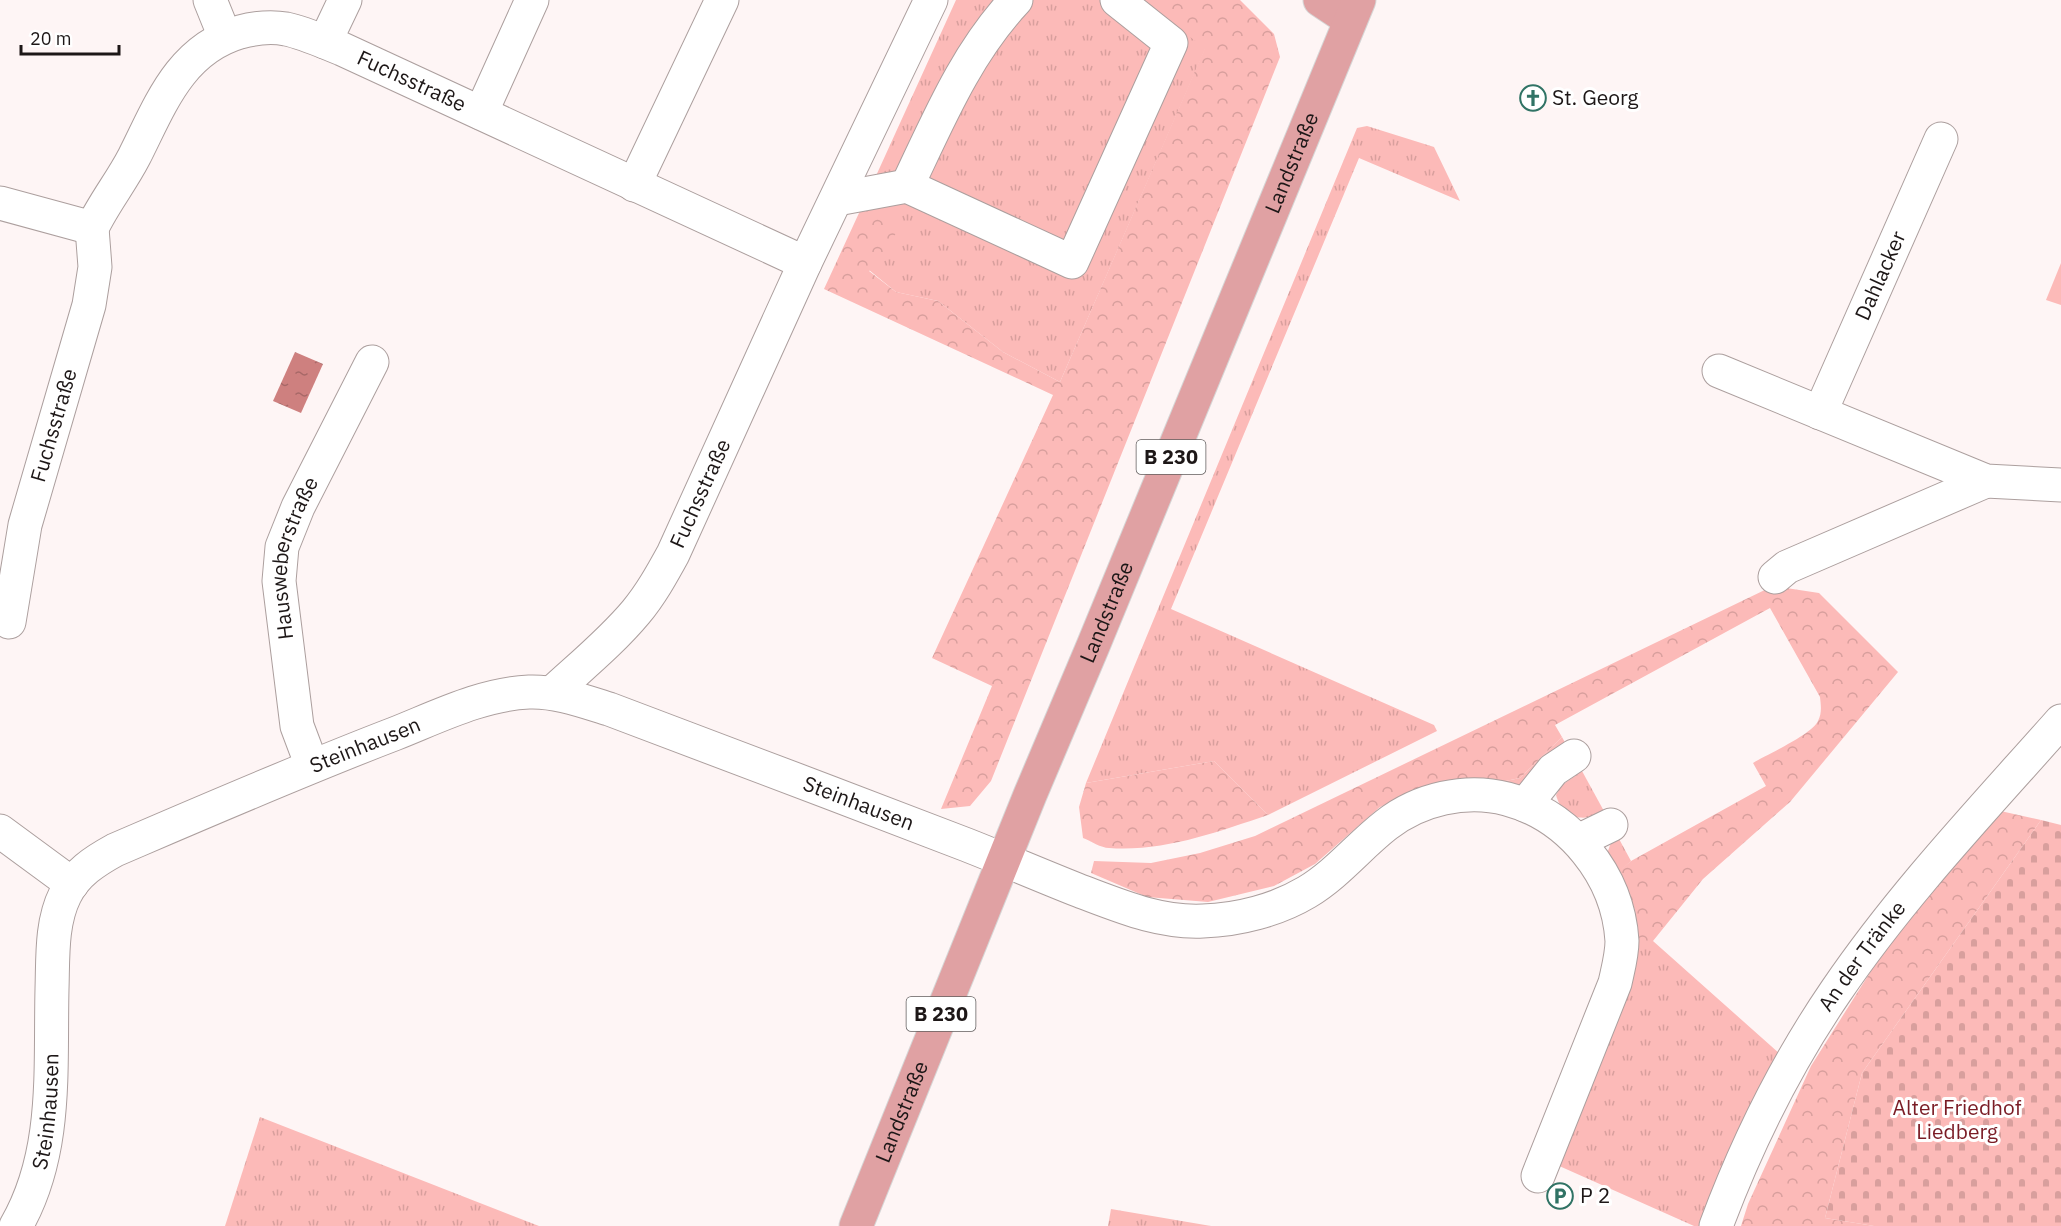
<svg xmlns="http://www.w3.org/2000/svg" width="2061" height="1226" viewBox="0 0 2061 1226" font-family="'IBM Plex Sans',sans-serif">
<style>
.grass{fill:url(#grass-tufts)}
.forest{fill:url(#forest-crowns)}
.cemetery{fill:url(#cemetery-stones)}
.park{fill:#fcbab8}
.water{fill:url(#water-ripples)}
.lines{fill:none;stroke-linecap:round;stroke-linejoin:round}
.minor-casing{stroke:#ac9f9e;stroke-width:35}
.major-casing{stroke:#d6d5d5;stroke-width:35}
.minor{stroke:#fff;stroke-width:33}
.major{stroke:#e0a1a3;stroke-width:33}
.labels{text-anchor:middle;stroke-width:6;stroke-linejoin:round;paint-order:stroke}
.shield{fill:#fff;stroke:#615d5d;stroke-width:1.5}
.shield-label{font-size:20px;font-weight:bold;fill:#1d1717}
.street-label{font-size:21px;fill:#1d1717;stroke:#fff}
.poi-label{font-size:21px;fill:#1d1717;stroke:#fff;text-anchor:start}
.park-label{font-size:21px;fill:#7a1c25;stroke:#fff}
</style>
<defs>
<pattern id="grass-tufts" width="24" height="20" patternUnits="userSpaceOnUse" patternTransform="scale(1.5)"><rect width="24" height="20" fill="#fcbab8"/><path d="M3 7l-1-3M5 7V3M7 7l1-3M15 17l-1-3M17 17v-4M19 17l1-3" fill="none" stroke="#d89f9d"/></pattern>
<pattern id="forest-crowns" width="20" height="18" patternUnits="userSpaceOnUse" patternTransform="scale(1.5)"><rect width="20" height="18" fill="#fcbab8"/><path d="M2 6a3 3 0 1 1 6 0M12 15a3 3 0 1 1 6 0" fill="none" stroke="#d89f9d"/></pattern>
<pattern id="cemetery-stones" width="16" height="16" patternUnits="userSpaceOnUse" patternTransform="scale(1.5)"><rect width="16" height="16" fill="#fcbab8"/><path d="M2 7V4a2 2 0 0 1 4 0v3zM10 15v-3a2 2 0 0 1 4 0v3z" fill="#d89f9d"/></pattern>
<pattern id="water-ripples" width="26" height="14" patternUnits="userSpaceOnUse" patternTransform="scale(1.5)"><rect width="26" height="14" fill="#ce807f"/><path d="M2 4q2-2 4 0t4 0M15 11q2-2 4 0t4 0" fill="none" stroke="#a76867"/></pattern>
</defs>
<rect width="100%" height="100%" fill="#fef5f5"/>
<g class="grass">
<polygon points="956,0 1140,0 1206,47 1060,382 1003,352 938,301 896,292 869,270 865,200"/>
<polygon points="1367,126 1434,147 1460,201 1359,158 1171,609 1434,725 1437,731 1268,815 1214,761 1086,783 1357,128"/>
<polygon points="1562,737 1568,748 1524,784 1512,786 1496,783 1520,778"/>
<path d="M1582 771 1605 813C1584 821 1563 821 1556 795L1562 785Z"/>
<polygon points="1618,837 1631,861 1619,872 1635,910 1639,941 1653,941 1780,1054 1704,1226 1694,1226 1557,1165 1623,995 1607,854 1610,845"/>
<polygon points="260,1117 539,1226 225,1226"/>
<polygon points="1111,1209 1211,1226 1108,1226"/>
</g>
<g class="forest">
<polygon points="1140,0 1240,0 1274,34 1280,57 991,781 970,806 941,809 992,686 932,658 1053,395 824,289 865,200 891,217 896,232 888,256 869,271 896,292 938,301 1003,352 1060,382 1205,48"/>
<path d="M1773 586 1819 593 1898 672 1790 802 1703 879 1653 941 1639 942 1635 910 1619 871 1631 861 1766 786 1753 763C1768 754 1811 735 1818 721 1822 713 1821 706 1820 697L1770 608 1555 725 1562 737 1520 778 1496 783 1476 779 1427 785 1380 807 1315 864 1274 886 1208 902 1147 897 1091 873 1094 861 1151 863 1200 853 1255 836Z"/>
<path d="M1214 761 1268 815C1217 832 1164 852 1109 848 1101 848 1091 841 1083 838L1079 807 1086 783Z"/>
<polygon points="1996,810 2041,820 1862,1073 1825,1218 1874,1226 1741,1226 1748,1204 1811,1066 1888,944"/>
</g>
<polygon class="cemetery" points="2041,820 2061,825 2061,1226 1874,1226 1825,1218 1862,1073"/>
<polygon class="park" points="2061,263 2061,305 2046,300"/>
<polygon class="water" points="295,352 323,364 301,413 273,401"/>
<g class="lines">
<g class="minor-casing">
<g id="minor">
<polyline points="210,0 225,37"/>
<polyline points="325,42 345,0"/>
<polyline points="481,113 532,0"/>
<polyline points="634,185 722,0"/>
<path d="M907 186C938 121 966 53 1016 0"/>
<polyline points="837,199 907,186 1072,262 1171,43 1117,0"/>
<path id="s1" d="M0 203 92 228C104 203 121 182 134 157 160 106 179 50 240 32 255 28 270 26 286 29 305 33 324 42 342 49L805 263"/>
<polyline points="1719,371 1986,481 2061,485"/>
<path id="s2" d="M1820 413 1941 139"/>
<polyline points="1775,577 1787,567 1986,481"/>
<path id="s3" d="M9 622 25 525 89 305 95 267 92 228"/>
<path id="s4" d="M552 693C580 667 611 642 636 612 651 594 662 574 673 554L805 263 931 0"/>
<path id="s5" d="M312 766 297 726 279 581 282 547 298 507 372 362"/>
<polyline points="1525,805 1553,770 1574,756"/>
<polyline points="0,831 72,884"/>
<polyline points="1578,841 1611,825"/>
<path id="s6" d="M16 1226C58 1153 50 1070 52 989 53 958 51 923 65 895 76 873 95 861 115 850 208 810 300 770 394 734 437 717 482 694 529 692 556 691 583 701 609 709 728 754 848 799 967 845 1005 860 1042 876 1080 891 1120 906 1159 923 1203 921 1238 920 1277 910 1307 892 1337 874 1359 846 1386 825 1419 799 1466 788 1507 799 1570 816 1618 875 1622 941 1622 955 1618 969 1615 983L1538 1176"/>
<path id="s7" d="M1716 1226C1747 1143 1786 1064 1836 991 1902 894 1983 809 2061 721"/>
</g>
</g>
<g class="major-casing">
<g id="major">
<polyline points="1320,0 1350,20"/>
<path id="s8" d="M856 1226 1030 795 1093 646 1359 0"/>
</g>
</g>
<use href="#minor" class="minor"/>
<use href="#major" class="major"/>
</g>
<defs>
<g id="church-ring" transform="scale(1.35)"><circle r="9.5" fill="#fff" stroke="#307365" stroke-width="1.5"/><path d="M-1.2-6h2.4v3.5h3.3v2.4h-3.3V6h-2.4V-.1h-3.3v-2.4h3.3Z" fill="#307365"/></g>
<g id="parking-ring" transform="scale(1.35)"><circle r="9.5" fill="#fff" stroke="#307365" stroke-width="1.5"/><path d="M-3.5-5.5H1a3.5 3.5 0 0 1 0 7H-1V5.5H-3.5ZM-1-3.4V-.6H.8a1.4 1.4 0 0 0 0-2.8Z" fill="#307365"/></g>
</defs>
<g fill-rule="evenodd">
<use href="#church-ring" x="1533" y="98"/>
<use href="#parking-ring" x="1560" y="1196"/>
</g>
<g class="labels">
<g class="shield">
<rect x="1136.5" y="440" width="69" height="34" rx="4.5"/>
<rect x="906.5" y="997" width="69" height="34" rx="4.5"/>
</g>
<g class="shield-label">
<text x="1171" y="464">B 230</text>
<text x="941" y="1021">B 230</text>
</g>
<g class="street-label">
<text dy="7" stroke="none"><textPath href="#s1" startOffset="530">Fuchsstraße</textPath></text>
<text dy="7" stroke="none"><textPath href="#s8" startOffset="1149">Landstraße</textPath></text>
<text dy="7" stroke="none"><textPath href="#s2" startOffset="150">Dahlacker</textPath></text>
<text dy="7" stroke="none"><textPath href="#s3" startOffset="202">Fuchsstraße</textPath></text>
<text dy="7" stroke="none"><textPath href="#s4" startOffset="252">Fuchsstraße</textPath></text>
<text dy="7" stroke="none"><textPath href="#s5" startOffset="214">Hausweberstraße</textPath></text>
<text dy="7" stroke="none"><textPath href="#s8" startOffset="663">Landstraße</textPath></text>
<text dy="7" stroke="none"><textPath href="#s6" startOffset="678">Steinhausen</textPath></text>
<text dy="7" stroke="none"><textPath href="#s6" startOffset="1200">Steinhausen</textPath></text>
<text dy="7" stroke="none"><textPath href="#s7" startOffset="308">An der Tränke</textPath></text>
<text dy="7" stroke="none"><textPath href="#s6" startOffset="120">Steinhausen</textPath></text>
<text dy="7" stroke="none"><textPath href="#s8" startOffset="123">Landstraße</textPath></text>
</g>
<g class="poi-label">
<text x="1552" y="105">St. Georg</text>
<text x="1580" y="1203">P 2</text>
</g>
<g class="park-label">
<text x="1957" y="1115">Alter Friedhof<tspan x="1957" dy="24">Liedberg</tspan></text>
</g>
</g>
<path d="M21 45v9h98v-9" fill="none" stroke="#1d1717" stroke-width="3"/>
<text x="30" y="45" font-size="18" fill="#1d1717" stroke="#ffffff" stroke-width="4.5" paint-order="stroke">20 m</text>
</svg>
